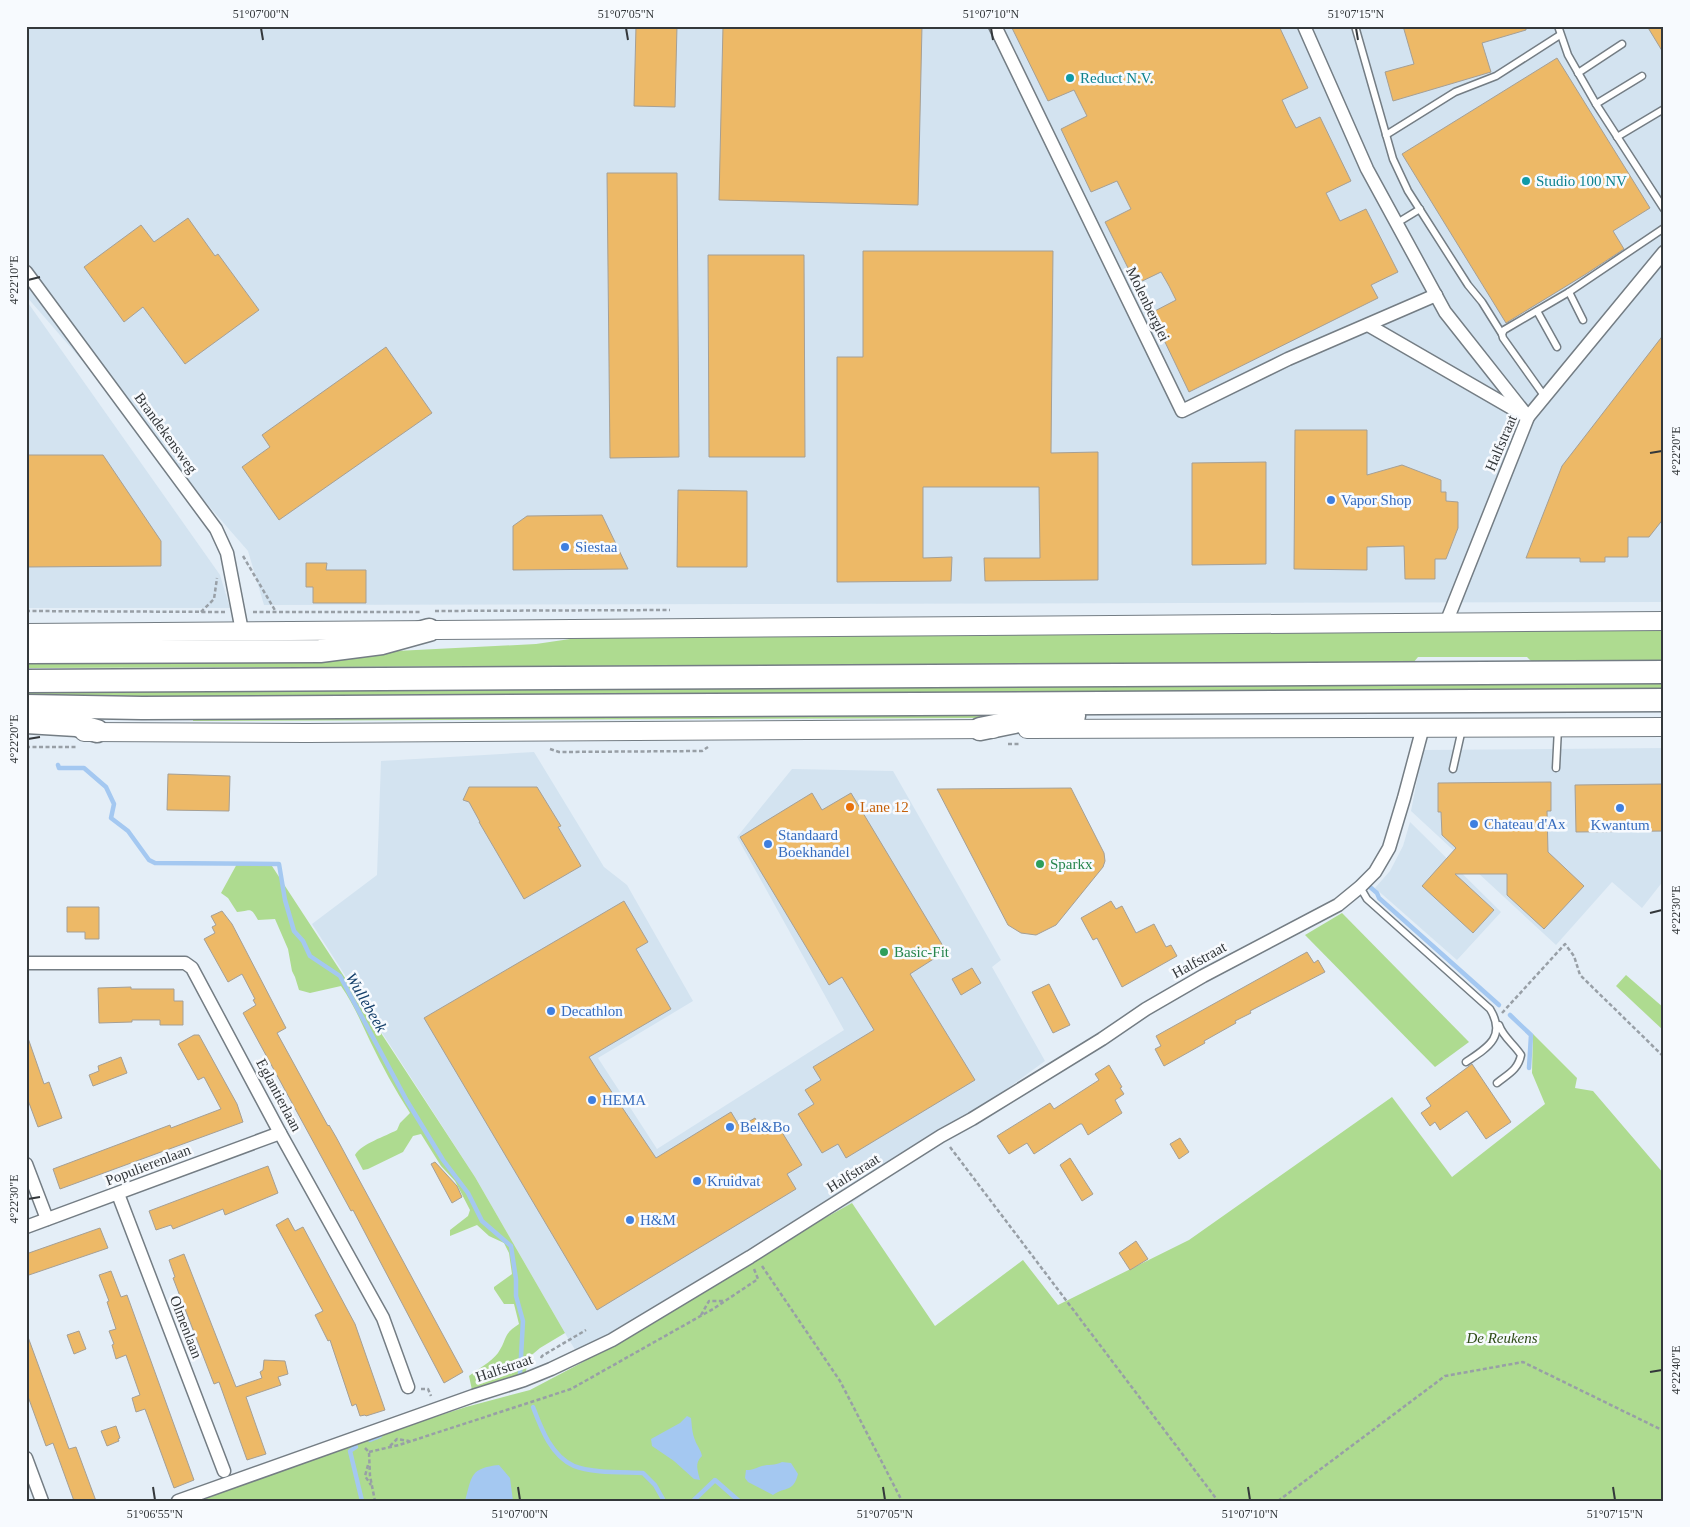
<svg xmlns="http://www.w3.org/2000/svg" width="1690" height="1527" viewBox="0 0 1690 1527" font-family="Georgia,serif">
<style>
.built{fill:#d3e3f0}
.green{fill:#aedb90}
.water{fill:#a4c8f1}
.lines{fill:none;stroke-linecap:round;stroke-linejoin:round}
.stream{stroke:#a4c8f1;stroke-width:4.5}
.building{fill:#edb967;stroke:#a59f95}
.lane-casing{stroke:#747d84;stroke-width:9}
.street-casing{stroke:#747d84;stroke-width:15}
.secondary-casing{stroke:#747d84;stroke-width:20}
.highway-casing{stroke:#747d84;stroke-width:25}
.path{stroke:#989fa6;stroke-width:2.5;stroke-dasharray:4 2.5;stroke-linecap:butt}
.lane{stroke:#fff;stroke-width:6}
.street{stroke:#fff;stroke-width:12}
.secondary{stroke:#fff;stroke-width:18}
.highway{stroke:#fff;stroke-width:22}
.ticks{fill:none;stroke:#34383b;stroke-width:2}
.culture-dot{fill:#0f9aa8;stroke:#f7fafe;stroke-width:2}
.shop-dot{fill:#3f7fe0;stroke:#f7fafe;stroke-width:2}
.food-dot{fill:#e8710a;stroke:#f7fafe;stroke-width:2}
.leisure-dot{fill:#2e9e5b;stroke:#f7fafe;stroke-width:2}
.labels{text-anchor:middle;stroke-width:5;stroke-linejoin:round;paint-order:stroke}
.culture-label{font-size:15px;fill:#0d838f;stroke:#f7fafe;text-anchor:start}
.street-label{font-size:15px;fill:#34383b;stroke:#f7fafe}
.shop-label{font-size:15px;fill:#366cbe;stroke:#f7fafe;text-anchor:start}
.food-label{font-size:15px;fill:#c56008;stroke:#f7fafe;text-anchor:start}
.leisure-label{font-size:15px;fill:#27864d;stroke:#f7fafe;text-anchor:start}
.park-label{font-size:15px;font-style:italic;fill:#304e18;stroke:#f7fafe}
.water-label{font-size:16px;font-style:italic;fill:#133e69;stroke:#f7fafe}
.neatline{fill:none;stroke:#34383b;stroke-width:2}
.ticks-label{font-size:12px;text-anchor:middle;fill:#34383b}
</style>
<rect width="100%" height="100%" fill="#e4eef7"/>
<g class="built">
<polygon points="26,26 1664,26 1664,602 264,605 248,551 26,296"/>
<polygon points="26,300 220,575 230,608 26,608"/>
<polygon points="1664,748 1664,880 1642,908 1612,882 1556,945 1411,811 1423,750"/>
<polygon points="534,752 604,867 627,885 693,1001 598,1058 657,1149 844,1030 737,837 792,769 893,771 1001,960 992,967 1045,1061 852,1203 756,1256 583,1362 569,1340 475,1177 312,924 377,875 381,761"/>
<polygon points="1410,822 1501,912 1457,960 1375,888 1390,871 1403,846"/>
</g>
<g class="green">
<polygon points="1664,630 1664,660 1533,663 1527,657 1418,657 1413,663 26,668 26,657 297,656 536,644 604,634"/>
<polygon points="1664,681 1664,692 26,697 26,689"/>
<polygon points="981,712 980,718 193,721 193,716"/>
<path d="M238 862 270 863 475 1177 565 1333 540 1348 527 1359 526 1373 472 1390 469 1376C478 1369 491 1362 498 1353 508 1338 502 1335 519 1324L514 1304H504L494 1289V1287L512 1274 509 1253 504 1243 489 1236 477 1225 450 1236V1230L468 1216 470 1210 455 1181 441 1166 421 1134 413 1136 403 1152 368 1169 363 1170 355 1155C361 1144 386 1136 397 1130L400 1123 410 1113C395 1090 382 1066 370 1041 361 1022 353 1003 341 986L310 993 299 990 295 977 292 971 288 949 275 919 258 920C250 906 251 911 237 912L228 898 221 893Z"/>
<polygon points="1342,913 1469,1042 1435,1067 1305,935"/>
<polygon points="1626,975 1664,1008 1664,1031 1616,986"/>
<polygon points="1533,1034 1577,1078 1575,1088 1593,1091 1664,1174 1664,1501 196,1501 334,1449 466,1407 530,1390 583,1362 756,1256 852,1203 935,1326 1023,1260 1058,1305 1189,1240 1392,1097 1452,1177 1545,1104 1532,1073"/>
</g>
<g class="water">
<path d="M687 1416 691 1418C692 1426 692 1433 695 1440 697 1446 701 1450 702 1456 694 1463 698 1471 700 1480L694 1479 674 1461 652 1446 651 1439 680 1423Z"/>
<path d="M782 1462 791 1463 798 1474C793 1493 786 1486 773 1495L748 1482 745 1478 746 1470C754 1470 755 1468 762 1466 769 1464 774 1466 782 1462Z"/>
<path d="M499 1465 510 1478 513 1501H465C472 1476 470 1468 499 1465Z"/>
</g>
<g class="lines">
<g class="stream">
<polyline points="58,765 59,768 84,768 106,787 114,804 111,818 128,831 149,860 155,863 279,864 285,900 294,931 303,941 310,956 340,976 407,1101 443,1160 468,1193 482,1221 511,1246 516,1279 516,1296 523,1321 520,1374"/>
<polyline points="1370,887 1377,893 1379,898 1499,1005"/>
<polyline points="1510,1015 1531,1035 1529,1068"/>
<path d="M533 1407C541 1428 551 1456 574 1466 591 1473 624 1472 643 1473L655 1485 664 1501"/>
<polyline points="370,1440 380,1436"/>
<polyline points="356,1447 350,1451 362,1501"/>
<polyline points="693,1501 715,1480 739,1501"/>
</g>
</g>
<g class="building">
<polygon points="636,26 677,26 675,107 634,106"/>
<polygon points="723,26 922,26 918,205 719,200"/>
<polygon points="1011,26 1279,26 1308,88 1282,100 1289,115 1296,128 1320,117 1351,181 1326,193 1340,221 1366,209 1398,272 1371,285 1378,298 1189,392 1151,313 1176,300 1169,286 1161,272 1136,284 1105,222 1131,209 1117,181 1091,192 1061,129 1087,116 1074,90 1048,101"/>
<polygon points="1403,26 1526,26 1526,30 1482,43 1491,72 1393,101 1385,72 1414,64"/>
<polygon points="1647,26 1664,26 1664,54"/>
<polygon points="1557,58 1650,208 1613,231 1624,249 1586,274 1506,323 1402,154"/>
<polygon points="607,173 677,173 679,457 610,458"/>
<polygon points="188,218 215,256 218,254 259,310 185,364 143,307 124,322 84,267 141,225 154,242"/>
<polygon points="863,251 1053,251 1051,453 1098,452 1098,580 985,581 984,558 1040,558 1039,487 923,487 923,558 952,557 951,581 837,582 837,357 863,357"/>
<polygon points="708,255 804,255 805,457 709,457"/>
<polygon points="1664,334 1664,518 1649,537 1628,537 1628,557 1605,557 1605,562 1580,562 1580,558 1526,558 1562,466"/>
<polygon points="386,347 432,413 279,520 242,467 270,447 262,435"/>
<polygon points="1295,430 1367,430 1367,475 1402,465 1441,480 1441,492 1446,492 1446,501 1458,502 1458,528 1446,559 1435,559 1435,579 1405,579 1404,546 1367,547 1367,570 1294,569"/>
<polygon points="26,455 103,455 161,541 161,566 26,567"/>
<polygon points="1266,462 1266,564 1192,565 1192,463"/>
<polygon points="678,490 747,491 747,567 677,567"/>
<polygon points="602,515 628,569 513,570 513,526 527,516"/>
<polygon points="306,563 327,563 326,570 366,570 366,603 313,603 313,587 306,587"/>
<polygon points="168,774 230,776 229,811 167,810"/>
<polygon points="1551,782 1551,811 1547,811 1548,852 1584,886 1544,929 1507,895 1507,874 1455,874 1494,910 1473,933 1422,886 1456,848 1442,835 1441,812 1438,812 1438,783"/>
<polygon points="1664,784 1664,831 1576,832 1575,785"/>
<polygon points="469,787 537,787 561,826 558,827 581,866 524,899 479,822 480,822 469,802 463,800"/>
<polygon points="1071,788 1104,853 1105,861 1103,867 1056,925 1036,935 1021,933 1008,925 937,789"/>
<polygon points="812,793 822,810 851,793 946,951 910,974 975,1080 846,1158 838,1144 822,1153 798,1114 814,1104 805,1090 821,1080 813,1067 874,1030 842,977 829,985 740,837"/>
<polygon points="624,901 648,942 636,949 671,1009 589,1057 599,1073 656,1158 731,1112 740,1127 755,1118 763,1132 777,1124 802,1165 787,1174 796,1189 597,1310 424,1018"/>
<polygon points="1111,901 1116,909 1122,906 1136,933 1154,924 1166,947 1171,945 1177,956 1122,987 1097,938 1093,940 1081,918"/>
<polygon points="67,907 99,907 99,939 85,939 85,932 67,932"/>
<polygon points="222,911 232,924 286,1028 277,1033 328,1126 329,1125 336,1137 463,1372 444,1383 353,1210 351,1211 243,1013 256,1005 253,1000 255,999 242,974 228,982 204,939 215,933 212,927 216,925 211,916"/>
<polygon points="1307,952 1314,963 1318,960 1325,972 1250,1011 1251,1013 1235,1021 1236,1023 1204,1041 1205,1043 1164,1066 1155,1049 1161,1046 1156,1036"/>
<polygon points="972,968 981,983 961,995 952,979"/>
<polygon points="1049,984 1070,1025 1053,1033 1032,992"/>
<polygon points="131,987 131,989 174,989 174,1001 183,1001 183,1025 160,1025 160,1020 132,1020 132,1022 99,1023 98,988"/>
<polygon points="194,1035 199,1035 237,1104 243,1122 60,1189 53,1169 170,1125 171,1128 221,1109 204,1077 198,1080 178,1044"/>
<polygon points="26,1038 28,1038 44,1084 49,1082 62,1118 38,1127 26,1095"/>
<polygon points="121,1057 127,1073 93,1086 89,1075 99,1071 98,1066"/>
<polygon points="1472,1064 1511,1122 1486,1139 1467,1111 1440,1130 1435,1122 1430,1126 1421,1113 1431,1106 1426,1098"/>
<polygon points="1109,1065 1122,1087 1120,1088 1124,1094 1115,1100 1122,1113 1088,1135 1082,1124 1080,1124 1034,1154 1027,1143 1009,1154 997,1136 1050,1103 1054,1109 1099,1080 1095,1074"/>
<polygon points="1180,1138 1189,1152 1179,1159 1170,1144"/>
<polygon points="1070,1158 1093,1194 1082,1201 1060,1165"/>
<polygon points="435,1162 457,1186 462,1197 452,1203 431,1164"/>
<polygon points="268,1166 278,1193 225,1215 223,1209 173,1229 171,1225 156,1230 149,1211"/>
<polygon points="288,1218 295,1231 303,1227 355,1324 385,1410 366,1416 365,1415 360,1416 356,1404 352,1406 330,1340 328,1341 315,1315 323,1311 276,1225"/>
<polygon points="100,1228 108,1248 26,1276 26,1254"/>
<polygon points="1136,1241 1148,1259 1130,1270 1119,1253"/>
<polygon points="184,1254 236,1387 262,1378 260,1372 263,1370 264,1360 285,1361 288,1374 278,1377 281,1385 246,1397 266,1454 247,1460 219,1382 214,1384 173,1278 175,1277 169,1260"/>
<polygon points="111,1271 121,1297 127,1295 194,1480 174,1488 145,1409 136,1412 132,1398 140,1395 126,1355 116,1359 112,1345 114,1344 109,1331 116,1329 107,1302 109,1301 99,1275"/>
<polygon points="79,1331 86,1349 74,1354 67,1335"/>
<polygon points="28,1337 69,1449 76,1447 96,1501 74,1501 53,1443 46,1446 26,1391 26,1338"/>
<polygon points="116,1426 120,1438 118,1439 119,1441 107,1446 101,1431"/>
</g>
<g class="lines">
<g class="lane-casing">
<g id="lane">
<polyline points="1355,26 1393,159 1408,191 1468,285 1482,302 1502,334"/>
<polyline points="1558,26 1568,55 1596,104 1664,209"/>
<polyline points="1578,73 1622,44"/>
<polyline points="1596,104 1642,76"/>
<polyline points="1386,135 1455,92 1496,76 1560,35"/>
<polyline points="1617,137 1664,109"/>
<polyline points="1397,223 1420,209"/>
<polyline points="1569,292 1583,320"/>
<polyline points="1537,311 1557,347"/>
<polyline points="1545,397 1503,338 1502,334 1504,330 1569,292 1664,228"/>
<polyline points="1556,768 1558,728"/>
<polyline points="1453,769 1462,729"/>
<path d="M1360 887 1367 899 1490 1009C1507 1037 1487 1048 1466 1062"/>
<path d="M1497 1083C1508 1074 1518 1070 1521 1055 1514 1044 1503 1037 1499 1025"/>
</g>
</g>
<g class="street-casing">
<g id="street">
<polyline points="995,26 1182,411 1288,359 1436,295"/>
<polyline points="1304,26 1367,169 1445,312 1528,417"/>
<polyline points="26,272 216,529 227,553 242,631"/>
<polyline points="1368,325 1522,414"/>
<polyline points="1446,623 1528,417 1664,252"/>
<polyline points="26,963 185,963 192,968 280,1133 383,1318 408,1387"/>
<polyline points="26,1164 47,1219"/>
<polyline points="118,1194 224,1471"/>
<polyline points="26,1227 280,1133"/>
<polyline points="26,1458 42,1501"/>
<polyline points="178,1501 473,1396 524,1380 551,1369 612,1340 750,1257 941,1136 972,1119 1102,1039 1146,1009 1203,976 1338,905 1360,887 1375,872 1389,848 1404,798 1423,727"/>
</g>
</g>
<g class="secondary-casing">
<g id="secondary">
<polyline points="26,633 1664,621"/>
<polyline points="1027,729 1664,727"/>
<polyline points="84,732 307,733 993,729"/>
</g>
</g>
<g class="highway-casing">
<g id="highway">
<polyline points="26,652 320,651 382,643 429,630"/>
<polyline points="26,681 1664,672"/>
<polyline points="26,706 142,708 1664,700"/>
<polyline points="26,722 76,725 97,731"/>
<polyline points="980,729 1019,721 1074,716"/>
</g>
</g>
<g class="path">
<polyline points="243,556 276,612"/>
<polyline points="26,611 225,612"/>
<polyline points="435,611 670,610"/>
<polyline points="201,612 214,599 217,578"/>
<polyline points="253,612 420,612"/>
<polyline points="1008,744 1020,744"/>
<polyline points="26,747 78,747"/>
<polyline points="550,749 559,752 702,751 708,747"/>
<polyline points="1502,1013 1565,944 1574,956 1580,975 1664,1057"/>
<polyline points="950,1147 1218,1501"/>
<polyline points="762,1266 840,1381 902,1501"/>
<polyline points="701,1315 709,1301 725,1301"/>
<polyline points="541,1358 542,1356 586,1330"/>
<polyline points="421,1389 428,1389 431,1396"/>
<polyline points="390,1446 397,1439 409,1441"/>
<polyline points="365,1448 369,1452 370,1476 375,1501"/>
<polyline points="369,1452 399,1445 571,1389 713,1309 758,1279 754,1269"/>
<polyline points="368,1465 365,1476 371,1485"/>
<polyline points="1278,1501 1445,1376 1523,1362 1664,1431"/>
</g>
<use href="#lane" class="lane"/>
<use href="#street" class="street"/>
<use href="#secondary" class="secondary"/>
<use href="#highway" class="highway"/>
</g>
<path class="ticks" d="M261 28 263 40M626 28 628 40M991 28 993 40M1356 28 1358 40M28 280 40 277M1650 453 1662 451M28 739 40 737M1650 913 1662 910M28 1199 40 1197M1650 1372 1662 1370M153 1487 155 1500M518 1487 520 1500M883 1487 885 1500M1248 1487 1250 1500M1613 1487 1615 1500"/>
<g class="culture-dot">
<circle cx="1070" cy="78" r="5"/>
<circle cx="1526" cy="181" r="5"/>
</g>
<g class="shop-dot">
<circle cx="1331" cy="500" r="5"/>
<circle cx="565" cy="547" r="5"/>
<circle cx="1620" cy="808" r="5"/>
<circle cx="1474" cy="824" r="5"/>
<circle cx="768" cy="844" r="5"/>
<circle cx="551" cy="1011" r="5"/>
<circle cx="592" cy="1100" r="5"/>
<circle cx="730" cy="1127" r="5"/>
<circle cx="697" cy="1181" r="5"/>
<circle cx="630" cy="1220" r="5"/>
</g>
<circle class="food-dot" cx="850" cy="807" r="5"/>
<g class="leisure-dot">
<circle cx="1040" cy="864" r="5"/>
<circle cx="884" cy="952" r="5"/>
</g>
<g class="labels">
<g class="culture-label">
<text x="1080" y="83">Reduct N.V.</text>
<text x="1536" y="186">Studio 100 NV</text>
</g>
<g class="street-label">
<text transform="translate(1148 304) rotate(64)" y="5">Molenberglei</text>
<text transform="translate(166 433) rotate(54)" y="5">Brandekensweg</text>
<text transform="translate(1501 443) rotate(-67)" y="5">Halfstraat</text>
<text transform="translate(1199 960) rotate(-29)" y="5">Halfstraat</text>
<text transform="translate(279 1095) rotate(62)" y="5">Eglantierlaan</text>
<text transform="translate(148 1165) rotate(-21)" y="5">Populierenlaan</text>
<text transform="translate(853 1173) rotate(-32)" y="5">Halfstraat</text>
<text transform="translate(186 1327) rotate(69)" y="5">Olmenlaan</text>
<text transform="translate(504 1368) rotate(-19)" y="5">Halfstraat</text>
</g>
<g class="shop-label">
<text x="1341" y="505">Vapor Shop</text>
<text x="575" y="552">Siestaa</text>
<text x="1484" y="829">Chateau d'Ax</text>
<text x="1620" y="830" text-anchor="middle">Kwantum</text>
<text x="778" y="840">Standaard<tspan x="778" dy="17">Boekhandel</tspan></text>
<text x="561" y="1016">Decathlon</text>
<text x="602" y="1105">HEMA</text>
<text x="740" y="1132">Bel&amp;Bo</text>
<text x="707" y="1186">Kruidvat</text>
<text x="640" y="1225">H&amp;M</text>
</g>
<g class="food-label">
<text x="860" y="812">Lane 12</text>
</g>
<g class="leisure-label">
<text x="1050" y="869">Sparkx</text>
<text x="894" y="957">Basic-Fit</text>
</g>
<g class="park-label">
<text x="1502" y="1343">De Reukens</text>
</g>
<g class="water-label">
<text transform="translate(367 1002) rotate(60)" y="6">Wullebeek</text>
</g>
</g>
<rect width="1690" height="1527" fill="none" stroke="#f7fafe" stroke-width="55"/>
<rect x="28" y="28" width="1634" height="1472" class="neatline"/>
<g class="ticks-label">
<text x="261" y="18">51°07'00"N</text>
<text x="626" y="18">51°07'05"N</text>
<text x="991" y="18">51°07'10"N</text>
<text x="1356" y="18">51°07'15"N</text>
<text transform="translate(14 280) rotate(-90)" y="4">4°22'10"E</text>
<text transform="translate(1676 451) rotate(-90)" y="4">4°22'20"E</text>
<text transform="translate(14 739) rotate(-90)" y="4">4°22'20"E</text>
<text transform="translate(1676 910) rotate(-90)" y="4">4°22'30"E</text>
<text transform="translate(14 1199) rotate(-90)" y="4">4°22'30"E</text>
<text transform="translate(1676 1370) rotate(-90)" y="4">4°22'40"E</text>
<text x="155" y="1518">51°06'55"N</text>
<text x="520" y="1518">51°07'00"N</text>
<text x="885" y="1518">51°07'05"N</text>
<text x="1250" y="1518">51°07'10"N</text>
<text x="1615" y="1518">51°07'15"N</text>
</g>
</svg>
